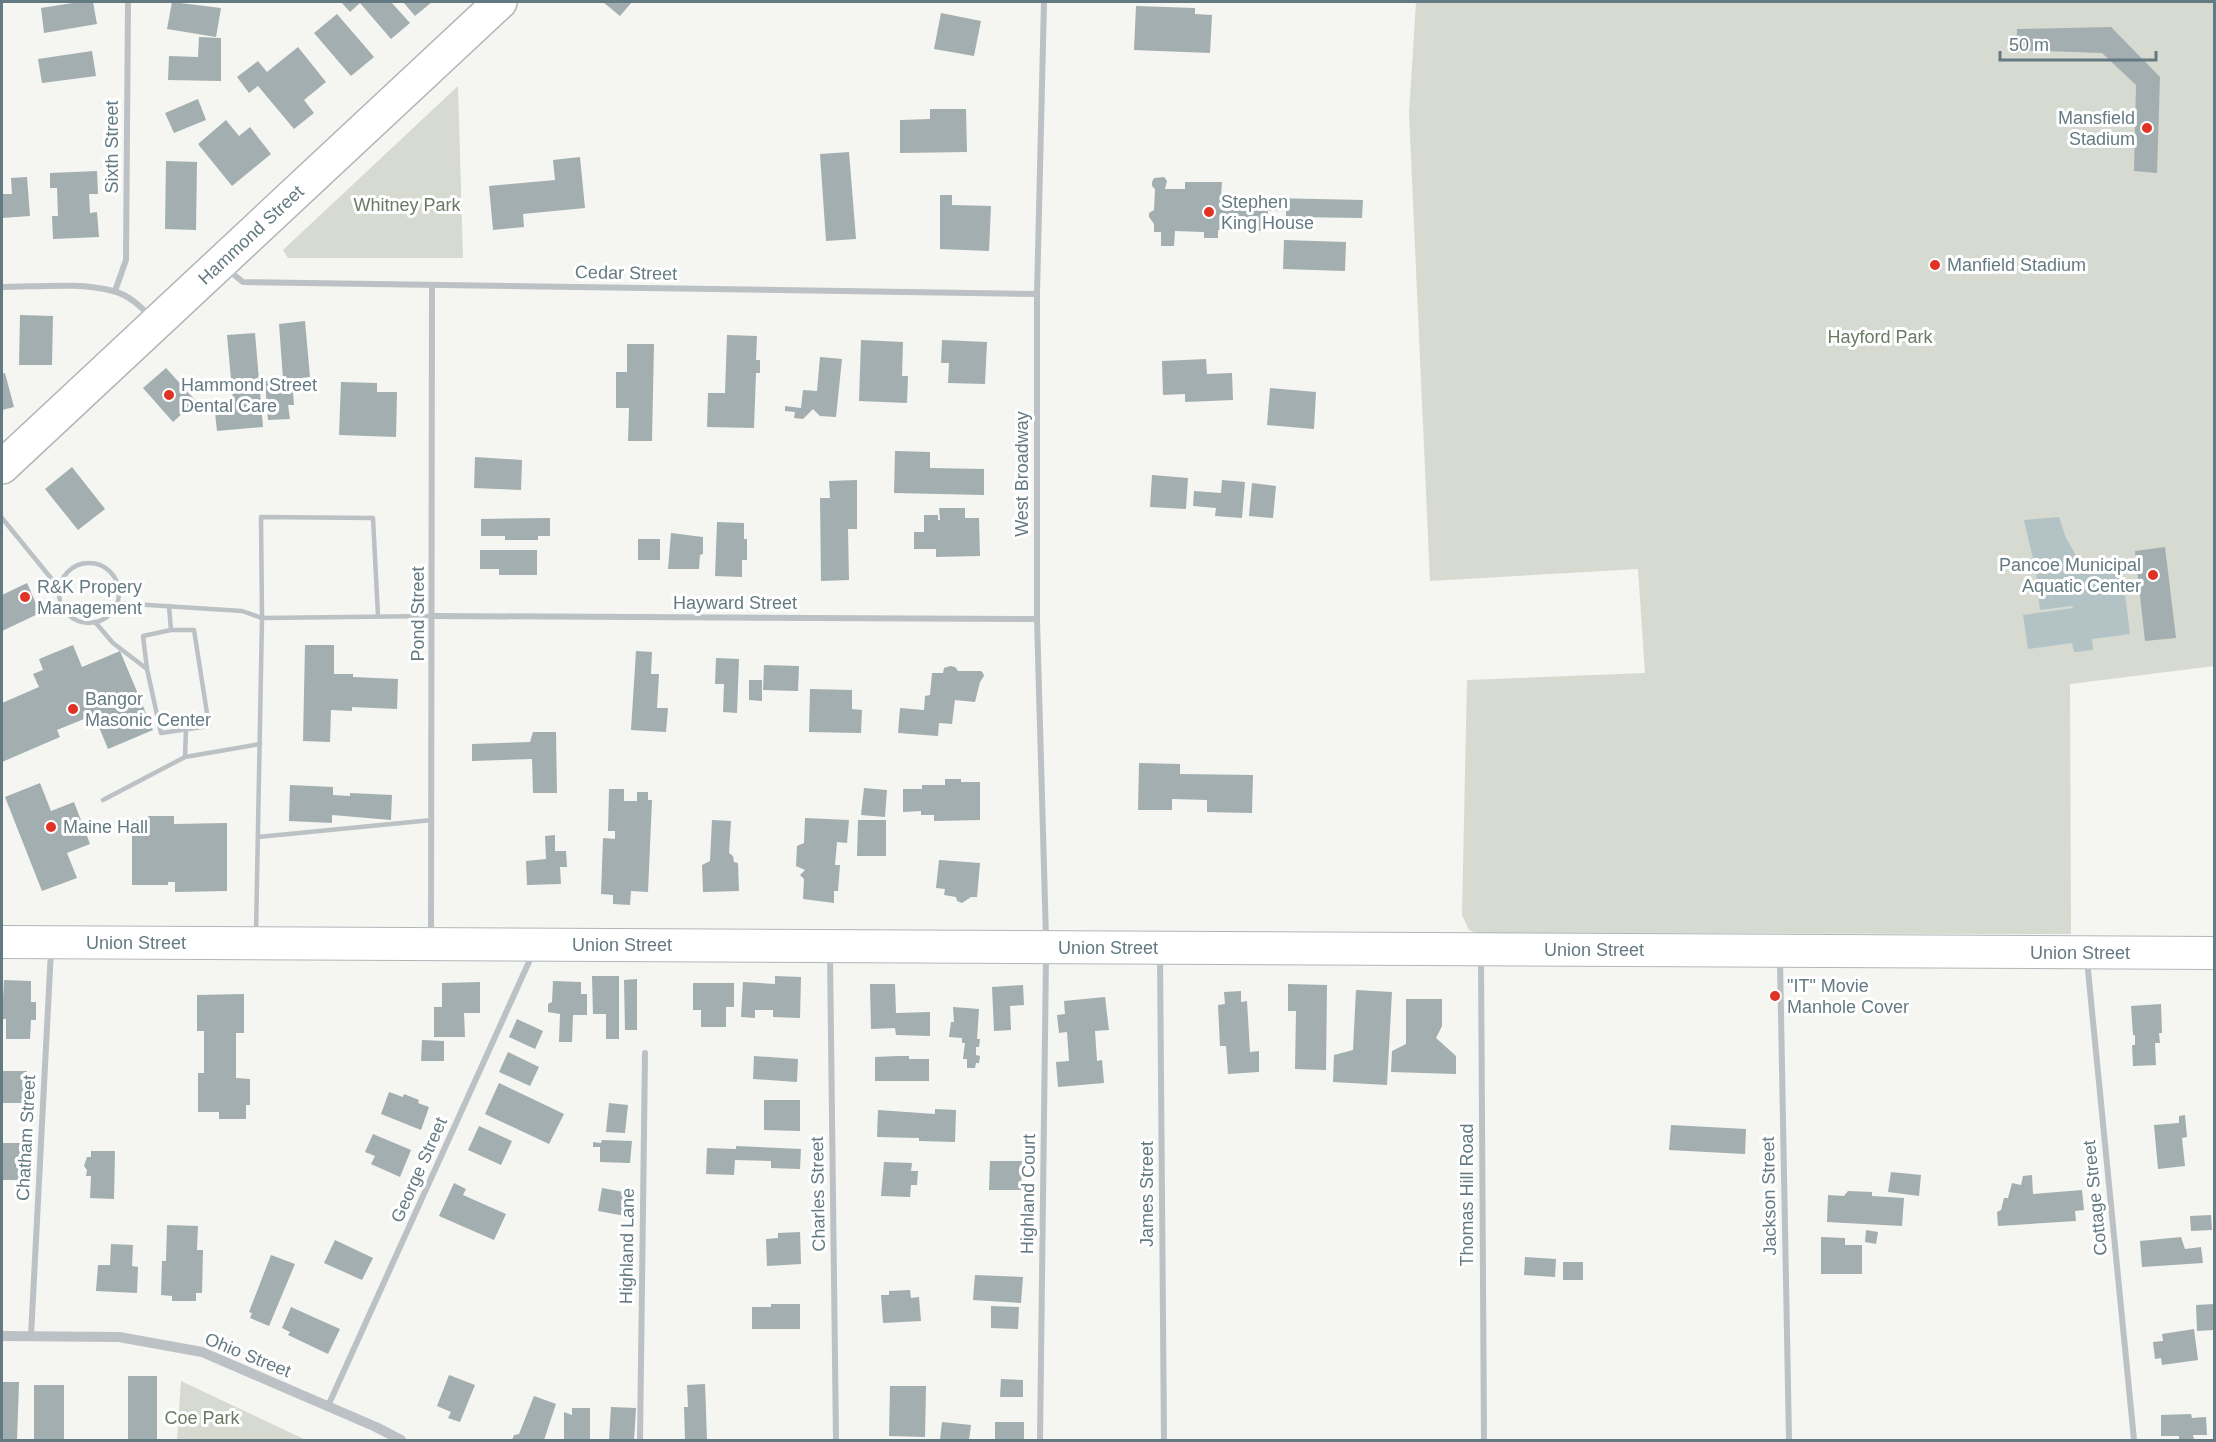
<svg xmlns="http://www.w3.org/2000/svg" width="2216" height="1442" viewBox="0 0 2216 1442" font-family="Arial,sans-serif">
<style>
.green{fill:#d6dad1}
.water{fill:#b3c3c5}
.building{fill:#a3aeb1}
.lines{fill:none;stroke-linecap:round;stroke-linejoin:round}
.secondary-casing{stroke:#b0b7ba;stroke-width:34}
.primary-casing{stroke:#afb6b8;stroke-width:36}
.service{stroke:#bbc1c4;stroke-width:4.5}
.minor{stroke:#bbc1c4;stroke-width:6}
.tertiary{stroke:#bbc1c4;stroke-width:10}
.secondary{stroke:#fff;stroke-width:32}
.primary{stroke:#fff;stroke-width:33}
.poi-dot{fill:#e13325;stroke:#fff;stroke-width:2}
.labels{text-anchor:middle;stroke-width:6;stroke-linejoin:round;paint-order:stroke}
.poi-label{font-size:18px;fill:#647a82;stroke:#fff;text-anchor:start}
.street-label{font-size:18px;fill:#647a82;stroke:#fff}
.park-label{font-size:18px;fill:#6b7a63;stroke:#fff}
</style>
<rect width="100%" height="100%" fill="#f5f5f1"/>
<g class="green">
<polygon points="1416,2 2214,2 2214,666 2070,684 2071,934 1476,933 1469,930 1462,915 1467,680 1645,673 1638,569 1430,581 1409,113"/>
<polygon points="458,86 463,258 288,258 283,250"/>
<polygon points="181,1381 306,1440 177,1440"/>
</g>
<polygon class="water" points="2059,517 2066,538 2082,566 2121,561 2130,634 2092,639 2093,650 2074,652 2072,643 2028,649 2023,615 2073,608 2072,606 2040,610 2036,572 2024,520"/>
<g class="building">
<polygon points="79,2 93,2 97,24 44,33 41,8"/>
<polygon points="172,2 221,8 216,37 167,29"/>
<polygon points="341,2 391,2 410,23 391,39 360,3 350,12"/>
<polygon points="403,2 432,2 415,16"/>
<polygon points="603,2 632,2 620,16"/>
<polygon points="1136,6 1195,8 1195,14 1212,15 1210,53 1134,50"/>
<polygon points="941,13 981,21 974,56 934,49"/>
<polygon points="337,14 374,57 351,76 314,33"/>
<polygon points="2111,27 2160,77 2157,173 2134,171 2136,85 2102,53 2016,50 2017,29"/>
<polygon points="199,37 221,38 221,81 168,80 169,56 198,57"/>
<polygon points="298,47 326,82 304,100 314,113 294,129 258,86 249,93 237,77 258,61 267,72"/>
<polygon points="92,51 96,76 42,83 38,59"/>
<polygon points="198,99 206,120 174,133 165,113"/>
<polygon points="930,109 966,109 967,152 900,153 900,120 930,119"/>
<polygon points="226,120 239,136 250,127 271,154 232,186 198,144"/>
<polygon points="849,152 856,239 826,241 820,154"/>
<polygon points="580,157 585,208 523,214 524,227 493,230 489,186 555,180 553,160"/>
<polygon points="166,161 197,162 196,230 165,229"/>
<polygon points="97,171 98,194 89,194 90,213 97,212 99,237 53,239 52,216 58,216 57,188 50,188 50,173"/>
<polygon points="27,177 30,216 2,218 2,194 12,194 11,178"/>
<polygon points="1164,177 1167,181 1165,189 1185,189 1185,182 1222,182 1221,197 1363,200 1362,218 1293,217 1293,222 1286,222 1286,211 1268,211 1267,231 1218,230 1218,238 1204,238 1204,232 1175,231 1174,246 1161,246 1161,232 1154,232 1154,224 1149,217 1149,213 1154,210 1155,189 1152,186 1152,182 1154,178"/>
<polygon points="940,195 952,195 952,205 991,206 989,251 940,249"/>
<polygon points="1284,240 1346,242 1345,271 1283,269"/>
<polygon points="20,315 53,316 52,365 19,365"/>
<polygon points="305,321 310,377 292,379 294,405 288,405 290,419 268,420 265,381 283,379 279,324"/>
<polygon points="255,333 263,427 217,431 214,403 233,401 227,335"/>
<polygon points="727,335 757,336 756,360 760,360 760,373 756,373 754,428 707,427 708,393 725,393"/>
<polygon points="861,340 903,342 902,376 908,376 907,403 859,401"/>
<polygon points="942,340 987,342 985,384 948,383 949,363 941,363"/>
<polygon points="627,344 654,344 652,441 628,441 629,408 616,408 616,372 627,372"/>
<polygon points="820,357 842,359 836,417 820,416 813,409 803,419 794,418 795,412 785,411 785,406 801,408 803,390 817,391"/>
<polygon points="1206,359 1207,374 1232,373 1233,400 1185,402 1185,394 1163,395 1162,361"/>
<polygon points="166,368 196,401 173,422 143,388"/>
<polygon points="5,373 14,407 2,410 2,374"/>
<polygon points="341,382 377,383 377,392 397,392 396,437 339,435"/>
<polygon points="1270,388 1316,392 1314,429 1267,425"/>
<polygon points="895,451 930,452 930,468 984,469 984,495 894,493"/>
<polygon points="475,457 522,460 521,490 474,488"/>
<polygon points="72,467 105,509 78,530 45,489"/>
<polygon points="1152,475 1188,478 1186,509 1150,507"/>
<polygon points="857,480 857,529 848,529 849,580 821,581 820,498 830,498 829,481"/>
<polygon points="1222,480 1245,482 1242,518 1215,516 1216,508 1193,506 1194,491 1221,493"/>
<polygon points="1252,483 1276,486 1273,518 1249,516"/>
<polygon points="939,508 965,508 965,518 979,518 980,556 936,557 936,549 914,549 914,532 924,532 924,515 938,515 938,520 940,520"/>
<polygon points="550,518 550,536 538,536 538,540 505,540 505,536 481,536 481,519"/>
<polygon points="717,522 744,523 744,539 747,539 747,560 742,560 742,577 715,576"/>
<polygon points="671,533 703,537 703,554 700,555 699,569 668,569"/>
<rect x="638" y="539" width="22" height="21"/>
<polygon points="2165,547 2176,638 2145,641 2135,551"/>
<polygon points="480,550 537,550 537,575 499,575 499,569 480,569"/>
<polygon points="27,583 40,613 2,631 2,595"/>
<polygon points="73,645 82,667 120,651 153,730 108,749 94,715 57,730 60,737 2,762 2,703 39,687 33,674 43,670 39,659"/>
<polygon points="305,645 334,645 334,674 353,674 353,677 398,679 397,709 352,707 352,711 331,710 330,742 303,741"/>
<polygon points="636,651 652,652 651,674 659,674 657,708 668,708 666,732 631,730"/>
<polygon points="716,658 739,659 737,713 723,712 724,684 715,684"/>
<polygon points="764,665 799,666 798,691 763,690"/>
<polygon points="950,666 955,667 958,671 981,671 983,673 984,676 980,682 975,702 955,700 952,724 939,723 938,736 898,733 900,708 924,710 925,696 930,695 932,673 943,673 944,668"/>
<polygon points="749,680 762,680 762,701 749,700"/>
<polygon points="810,689 852,690 852,709 862,710 861,733 809,732"/>
<polygon points="533,732 556,732 557,793 533,793 532,759 472,761 472,744 530,742"/>
<polygon points="1139,763 1180,764 1180,774 1253,775 1252,813 1207,812 1207,800 1172,799 1172,810 1138,810"/>
<polygon points="945,779 961,779 961,782 980,782 980,820 934,821 934,815 921,815 921,811 903,812 903,789 922,789 922,785 945,785"/>
<polygon points="40,783 51,811 74,802 90,844 67,853 77,878 42,891 5,797"/>
<polygon points="290,785 333,787 333,795 350,796 350,793 392,795 391,820 332,815 332,823 289,821"/>
<polygon points="864,788 887,790 885,817 861,815"/>
<polygon points="609,789 624,789 624,801 637,801 637,792 648,792 648,800 652,800 648,892 631,891 630,905 613,904 613,895 601,894 603,838 615,839 615,831 608,831"/>
<polygon points="148,816 174,816 174,824 227,823 227,891 175,892 175,882 168,882 168,885 132,885 132,820 148,820"/>
<polygon points="805,818 849,820 847,843 837,842 835,865 840,865 838,891 834,891 834,903 803,899 804,879 800,875 805,870 796,866 797,846 804,843"/>
<polygon points="712,820 731,821 729,853 733,856 734,862 738,863 739,891 703,892 702,865 710,861"/>
<polygon points="858,820 886,820 886,856 857,856"/>
<polygon points="555,835 555,851 566,851 567,867 560,867 561,884 527,885 526,861 546,859 545,836"/>
<polygon points="939,860 980,863 977,897 971,897 962,903 957,901 956,897 944,895 945,889 936,888"/>
<polygon points="592,976 619,976 619,1039 606,1039 606,1014 593,1014"/>
<polygon points="775,976 801,977 800,1018 773,1017 773,995 773,1010 755,1010 755,1018 741,1017 743,982 775,984"/>
<polygon points="637,979 637,1030 625,1030 624,980"/>
<polygon points="4,980 31,981 31,1002 36,1002 36,1020 31,1020 30,1039 6,1039 6,1019 2,1019"/>
<polygon points="553,981 581,982 581,994 587,994 587,1015 573,1015 572,1042 559,1042 560,1014 548,1012 548,1004 552,1002"/>
<polygon points="480,982 480,1013 464,1013 465,1037 434,1037 434,1007 442,1007 442,983"/>
<polygon points="693,983 734,983 734,1007 726,1007 726,1027 701,1027 701,1010 693,1010"/>
<polygon points="870,984 895,984 896,1013 930,1012 930,1036 896,1035 895,1028 871,1029"/>
<polygon points="1288,984 1327,985 1326,1070 1295,1069 1296,1011 1288,1011"/>
<polygon points="1023,985 1024,1005 1010,1006 1011,1030 994,1031 992,987"/>
<polygon points="1356,990 1392,992 1387,1085 1333,1082 1334,1055 1353,1050"/>
<polygon points="1241,991 1241,1002 1247,1001 1250,1052 1259,1051 1259,1072 1228,1074 1226,1046 1220,1046 1218,1005 1225,1004 1224,992"/>
<polygon points="244,994 244,1033 236,1033 236,1078 250,1079 250,1105 246,1105 246,1119 219,1119 219,1112 198,1112 198,1073 204,1073 204,1031 197,1031 197,995"/>
<polygon points="1105,997 1109,1030 1095,1031 1097,1061 1102,1060 1104,1083 1058,1087 1056,1062 1069,1061 1067,1032 1059,1033 1057,1015 1065,1014 1064,1001"/>
<polygon points="1406,999 1442,999 1442,1026 1436,1038 1456,1056 1456,1074 1391,1072 1392,1051 1406,1044"/>
<polygon points="2161,1004 2162,1033 2159,1033 2160,1043 2155,1043 2156,1065 2133,1066 2132,1045 2135,1045 2135,1035 2133,1035 2131,1006"/>
<polygon points="953,1007 979,1009 977,1039 980,1039 979,1047 976,1047 976,1055 980,1056 979,1063 976,1063 975,1068 967,1068 967,1059 963,1059 965,1043 962,1043 962,1038 949,1037 951,1022 954,1022"/>
<polygon points="517,1019 543,1031 535,1049 509,1037"/>
<polygon points="422,1040 444,1041 444,1061 421,1061"/>
<polygon points="508,1052 539,1067 530,1086 499,1072"/>
<polygon points="754,1056 798,1059 797,1082 753,1079"/>
<polygon points="897,1056 909,1056 909,1059 929,1059 929,1081 875,1081 875,1057"/>
<rect x="2" y="1071" width="25" height="32"/>
<polygon points="499,1083 564,1114 549,1144 485,1114"/>
<polygon points="389,1092 403,1097 404,1094 419,1100 418,1103 429,1107 421,1130 381,1114"/>
<polygon points="764,1100 800,1100 800,1131 764,1130"/>
<polygon points="609,1103 628,1105 625,1133 606,1132"/>
<polygon points="935,1109 956,1110 955,1142 919,1141 919,1138 877,1137 878,1110 935,1114"/>
<polygon points="2185,1115 2187,1137 2182,1138 2185,1166 2158,1169 2154,1125 2179,1123 2179,1116"/>
<polygon points="1671,1125 1746,1129 1745,1154 1669,1150"/>
<polygon points="479,1126 512,1141 501,1165 468,1150"/>
<polygon points="373,1134 411,1150 400,1177 371,1164 375,1156 365,1152"/>
<polygon points="602,1140 632,1141 630,1163 600,1162 600,1147 593,1147 593,1142 601,1143"/>
<rect x="2" y="1143" width="26" height="37"/>
<polygon points="736,1146 801,1149 800,1169 771,1168 771,1161 735,1160 734,1175 706,1174 707,1148 736,1149"/>
<polygon points="91,1151 115,1151 114,1199 90,1198 91,1176 86,1176 87,1170 84,1166 87,1157 91,1157"/>
<polygon points="990,1161 1022,1161 1021,1190 989,1190"/>
<polygon points="884,1162 912,1163 911,1171 918,1171 917,1185 911,1185 910,1197 881,1196"/>
<polygon points="1891,1172 1921,1175 1919,1196 1888,1192"/>
<polygon points="2032,1175 2033,1194 2082,1190 2084,1210 2075,1211 2076,1221 1998,1226 1997,1212 2001,1210 2004,1198 2008,1198 2012,1183 2021,1185 2023,1176"/>
<polygon points="454,1183 466,1189 463,1195 506,1214 494,1240 439,1216"/>
<polygon points="602,1188 629,1193 625,1216 598,1211"/>
<polygon points="1848,1191 1872,1192 1872,1196 1904,1198 1902,1226 1827,1222 1828,1195 1844,1196"/>
<polygon points="2211,1215 2212,1230 2191,1231 2190,1216"/>
<polygon points="167,1225 198,1226 197,1250 203,1250 202,1293 196,1293 196,1301 172,1301 172,1296 161,1295 162,1261 166,1261"/>
<polygon points="1866,1230 1878,1232 1876,1244 1865,1242"/>
<polygon points="800,1232 801,1264 767,1266 766,1239 778,1238 778,1233"/>
<polygon points="1821,1237 1845,1238 1845,1245 1862,1245 1862,1274 1821,1274"/>
<polygon points="2181,1237 2185,1249 2201,1247 2203,1263 2142,1267 2140,1241"/>
<polygon points="335,1240 373,1258 362,1280 324,1263"/>
<polygon points="111,1244 133,1245 132,1266 138,1267 137,1293 96,1291 98,1265 110,1265"/>
<polygon points="271,1255 295,1264 269,1326 250,1318 252,1313 249,1312"/>
<polygon points="1525,1257 1556,1259 1555,1277 1524,1275"/>
<rect x="1563" y="1262" width="20" height="18"/>
<polygon points="975,1275 1023,1277 1021,1303 973,1300"/>
<polygon points="910,1290 911,1298 919,1297 921,1321 883,1323 881,1295 889,1295 889,1291"/>
<polygon points="771,1304 800,1304 800,1329 752,1329 752,1307 771,1307"/>
<polygon points="2214,1304 2214,1330 2197,1331 2196,1305"/>
<polygon points="991,1306 1019,1307 1018,1329 991,1328"/>
<polygon points="291,1307 340,1329 328,1354 288,1335 290,1332 282,1328"/>
<polygon points="2194,1329 2198,1360 2162,1365 2161,1358 2155,1359 2153,1342 2163,1341 2162,1334"/>
<polygon points="449,1375 475,1385 460,1422 448,1418 451,1412 437,1406"/>
<rect x="128" y="1376" width="29" height="64"/>
<polygon points="1001,1379 1023,1380 1023,1397 1000,1397"/>
<polygon points="2,1382 19,1382 17,1440 2,1440"/>
<polygon points="705,1384 707,1440 685,1440 684,1407 688,1407 687,1385"/>
<rect x="34" y="1385" width="30" height="55"/>
<polygon points="890,1386 926,1386 925,1437 889,1436"/>
<polygon points="534,1396 556,1404 544,1440 512,1440 514,1435 519,1434"/>
<polygon points="611,1407 636,1408 634,1440 609,1440"/>
<polygon points="572,1408 590,1408 590,1440 564,1440 564,1412 572,1415"/>
<polygon points="2191,1414 2192,1418 2206,1417 2207,1435 2193,1435 2194,1440 2179,1440 2179,1436 2161,1436 2161,1415"/>
<polygon points="942,1422 971,1425 969,1440 940,1440"/>
<rect x="995" y="1422" width="29" height="18"/>
</g>
<g class="lines">
<g class="secondary-casing">
<polyline id="secondary" points="2,942 2214,953"/>
</g>
<g class="primary-casing">
<polyline id="primary" points="2,467 500,2"/>
</g>
<g class="service">
<polyline points="2,518 59,588"/>
<circle cx="89" cy="593" r="30"/>
<polyline points="117,603 242,611 262,618 261,517 373,518 378,616"/>
<polyline points="169,606 171,630 194,630 209,726 161,733 147,669 143,636 171,630"/>
<polyline points="95,622 113,643 147,669"/>
<polyline points="185,757 260,744"/>
<polyline points="103,800 185,757 186,729"/>
<polyline points="258,837 432,820"/>
<polyline points="256,933 262,618 433,616"/>
</g>
<g class="minor">
<polyline points="1044,2 1037,294 1037,619 1046,939"/>
<polyline points="228,270 243,282 1037,294"/>
<path d="M2 287C36 287 80 282 113 291 129 295 140 306 151 317"/>
<polyline points="115,291 126,260 128,2"/>
<polyline points="433,616 1037,619"/>
<polyline points="431,935 432,285"/>
<polyline points="830,955 836,1440"/>
<polyline points="1160,955 1164,1440"/>
<polyline points="1481,958 1484,1440"/>
<polyline points="2087,960 2134,1440"/>
<polyline points="1780,961 1789,1440"/>
<polyline points="31,1336 51,950"/>
<polyline points="328,1406 533,953"/>
<polyline points="640,1440 645,1053"/>
<polyline points="1040,1440 1046,955"/>
</g>
<polyline class="tertiary" points="2,1336 119,1337 202,1352 376,1427 401,1440"/>
<use href="#secondary" class="secondary"/>
<use href="#primary" class="primary"/>
</g>
<g class="poi-dot">
<circle cx="2147" cy="128" r="6"/>
<circle cx="1209" cy="212" r="6"/>
<circle cx="1935" cy="265" r="6"/>
<circle cx="169" cy="395" r="6"/>
<circle cx="2153" cy="575" r="6"/>
<circle cx="25" cy="597" r="6"/>
<circle cx="73" cy="709" r="6"/>
<circle cx="51" cy="827" r="6"/>
<circle cx="1775" cy="996" r="6"/>
</g>
<g class="labels">
<g class="poi-label">
<text x="2135" y="124" text-anchor="end">Mansfield<tspan x="2135" dy="21">Stadium</tspan></text>
<text x="1221" y="208">Stephen<tspan x="1221" dy="21">King House</tspan></text>
<text x="1947" y="271">Manfield Stadium</text>
<text x="181" y="391">Hammond Street<tspan x="181" dy="21">Dental Care</tspan></text>
<text x="2141" y="571" text-anchor="end">Pancoe Municipal<tspan x="2141" dy="21">Aquatic Center</tspan></text>
<text x="37" y="593">R&amp;K Propery<tspan x="37" dy="21">Management</tspan></text>
<text x="85" y="705">Bangor<tspan x="85" dy="21">Masonic Center</tspan></text>
<text x="63" y="833">Maine Hall</text>
<text x="1787" y="992">"IT" Movie<tspan x="1787" dy="21">Manhole Cover</tspan></text>
</g>
<g class="street-label">
<text transform="translate(112 147) rotate(-90)" y="6">Sixth Street</text>
<text transform="translate(251 235) rotate(-43)" y="6">Hammond Street</text>
<text transform="translate(626 273) rotate(1)" y="6">Cedar Street</text>
<text transform="translate(1022 474) rotate(-90)" y="6">West Broadway</text>
<text x="735" y="609">Hayward Street</text>
<text transform="translate(418 614) rotate(-90)" y="6">Pond Street</text>
<text x="136" y="949">Union Street</text>
<text x="622" y="951">Union Street</text>
<text x="1108" y="954">Union Street</text>
<text x="1594" y="956">Union Street</text>
<text x="2080" y="959">Union Street</text>
<text transform="translate(26 1138) rotate(-87)" y="6">Chatham Street</text>
<text transform="translate(419 1170) rotate(-66)" y="6">George Street</text>
<text transform="translate(818 1194) rotate(-91)" y="6">Charles Street</text>
<text transform="translate(1028 1194) rotate(-89)" y="6">Highland Court</text>
<text transform="translate(1147 1194) rotate(-90)" y="6">James Street</text>
<text transform="translate(1467 1195) rotate(-90)" y="6">Thomas Hill Road</text>
<text transform="translate(1769 1196) rotate(-91)" y="6">Jackson Street</text>
<text transform="translate(2095 1198) rotate(-96)" y="6">Cottage Street</text>
<text transform="translate(627 1246) rotate(-89)" y="6">Highland Lane</text>
<text transform="translate(248 1355) rotate(22)" y="6">Ohio Street</text>
</g>
<g class="park-label">
<text x="407" y="211">Whitney Park</text>
<text x="1880" y="343">Hayford Park</text>
<text x="202" y="1424">Coe Park</text>
</g>
</g>
<rect width="2216" height="1442" fill="none" stroke="#647a82" stroke-width="6"/>
<path d="M2000 51v9h156v-9" fill="none" stroke="#647a82" stroke-width="3"/>
<text x="2009" y="51" font-size="18" fill="#647a82" stroke="#ffffff" stroke-width="4.5" paint-order="stroke">50 m</text>
</svg>
